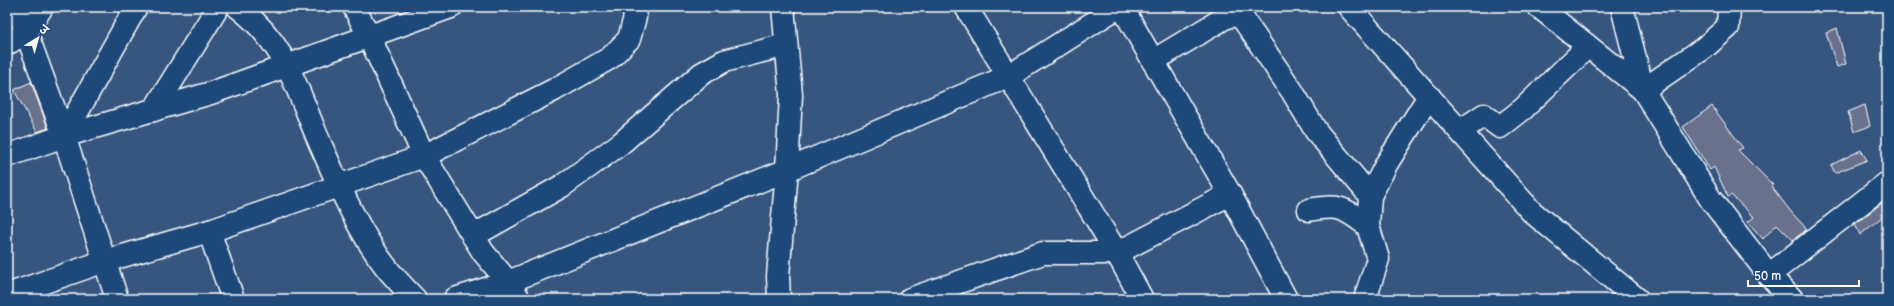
<svg xmlns="http://www.w3.org/2000/svg" width="1894" height="306" viewBox="0 0 1894 306" font-family="'Balsamiq Sans','Playpen Sans Deva',sans-serif">
<style>
.building{fill:#6a718d;stroke:#fff}
.lines{fill:none;stroke-linecap:round;stroke-linejoin:round}
.minor-casing{stroke:#fff;stroke-width:25}
.minor{stroke:#1f4a7a;stroke-width:22}
</style>
<rect width="100%" height="100%" fill="#365680"/>
<filter id="ink" filterUnits="userSpaceOnUse"><feTurbulence type="fractalNoise" baseFrequency=".025" numOctaves="2"/><feDisplacementMap in="SourceGraphic" scale="8" xChannelSelector="R" yChannelSelector="G"/><feConvolveMatrix kernelMatrix="1 2 1 2 8 2 1 2 1" color-interpolation-filters="sRGB"/></filter>
<g filter="url(#ink)">
<g class="building">
<polygon points="1837,28 1846,64 1837,67 1826,33"/>
<polygon points="31,82 48,128 37,132 14,90"/>
<polygon points="1865,105 1870,126 1854,132 1848,112"/>
<polygon points="1712,106 1743,148 1738,150 1773,185 1771,186 1792,213 1807,229 1793,240 1777,224 1763,239 1748,222 1754,217 1731,195 1728,197 1714,167 1710,170 1683,127"/>
<polygon points="1861,150 1867,160 1835,173 1831,165"/>
<polygon points="1887,199 1887,213 1860,235 1855,224"/>
</g>
<g class="lines">
<g class="minor-casing">
<g id="minor">
<polyline points="17,7 64,136 117,299"/>
<path d="M238 7C289 46 298 95 323 150 341 191 362 238 390 272 398 281 406 290 415 299"/>
<polyline points="354,7 369,36 424,156 483,252 508,282 519,299"/>
<polyline points="966,7 1117,253 1142,299"/>
<polyline points="1122,7 1230,194 1286,299"/>
<polyline points="1349,7 1532,212 1637,299"/>
<polyline points="1539,7 1643,90 1704,48 1728,27 1729,7"/>
<polyline points="1622,7 1643,90 1711,200 1769,275 1792,299"/>
<polyline points="7,44 26,32 42,7"/>
<polyline points="1153,61 1226,17 1235,15 1243,19 1292,91 1316,131 1370,196"/>
<polyline points="154,110 218,7"/>
<polyline points="1460,131 1484,115 1500,127 1523,109 1579,55 1585,44"/>
<polyline points="64,136 136,7"/>
<polyline points="7,156 64,136 211,93 451,7"/>
<path d="M1309 210C1341 204 1343 208 1368 226"/>
<polyline points="209,231 233,299"/>
<polyline points="473,236 562,186 620,144 701,74 724,61 786,45"/>
<polyline points="1769,275 1887,183"/>
<polyline points="7,295 105,261 213,230 424,156 554,90 610,58 629,39 635,17 633,7"/>
<polyline points="455,299 508,282 787,170 1009,76 1118,7"/>
<polyline points="779,299 778,276 787,170 791,95 783,7"/>
<polyline points="910,299 1043,253 1117,253 1230,194"/>
<polyline points="1365,299 1378,259 1368,226 1370,196 1387,163 1429,96"/>
</g>
</g>
<use href="#minor" class="minor"/>
</g>
</g>
<rect width="1894" height="306" fill="none" stroke="#1f4a7a" stroke-width="24"/>
<rect x="12" y="12" width="1870" height="282" fill="none" stroke="#fff" stroke-width="1.5" filter="url(#ink)"/>
<g transform="translate(38 38) rotate(37)" stroke="#1f4a7a" stroke-width="3" paint-order="stroke">
<path d="M0-3L7 15L0 10L-7 15Z" fill="#ffffff"/>
<text y="-6" font-size="11" font-weight="bold" text-anchor="middle" fill="#ffffff">उ</text>
</g>
<path d="M1748 280v6h111v-6" fill="none" stroke="#ffffff" stroke-width="2"/>
<text x="1754" y="280" font-size="12" fill="#ffffff" stroke="#1f4a7a" stroke-width="3" paint-order="stroke">50 m</text>
</svg>
